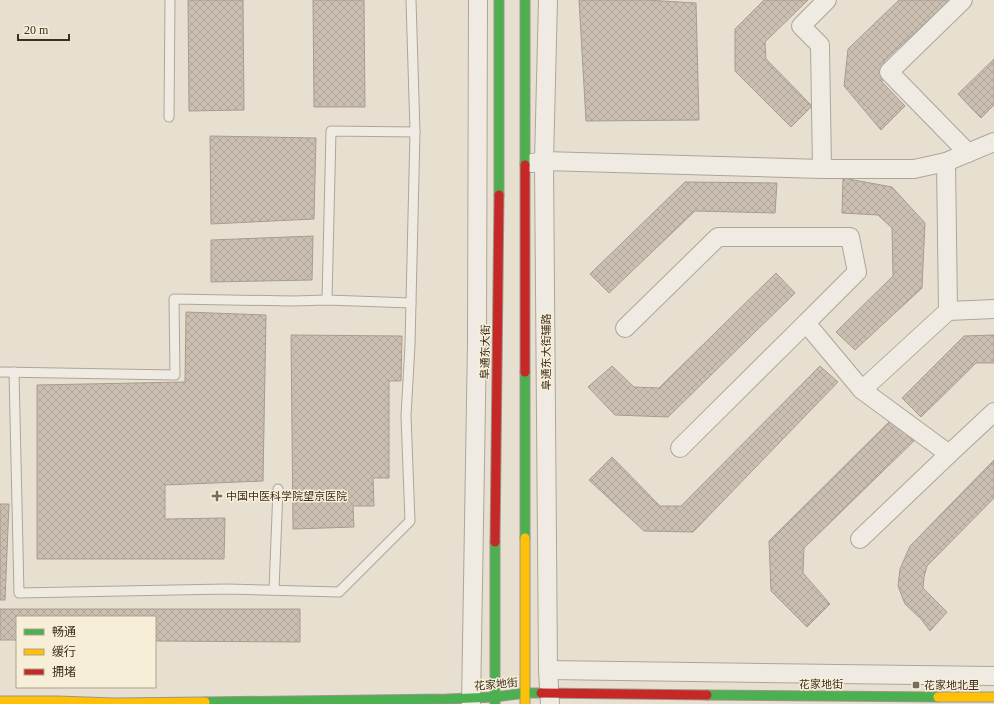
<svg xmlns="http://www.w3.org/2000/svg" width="994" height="704" viewBox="0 0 994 704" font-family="'Times New Roman','Noto Sans SC',serif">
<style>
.building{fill:url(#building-cross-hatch);stroke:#a89c90}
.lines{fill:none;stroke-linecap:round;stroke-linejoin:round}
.lane-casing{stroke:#ada599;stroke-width:11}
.street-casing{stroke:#ada599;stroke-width:20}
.fast-casing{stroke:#9c958a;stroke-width:11}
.slow-casing{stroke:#9c958a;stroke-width:11}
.jam-casing{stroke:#9c958a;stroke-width:11}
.lane{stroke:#efebe3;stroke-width:9}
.street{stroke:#efebe3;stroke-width:18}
.fast{stroke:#4caf50;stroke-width:9}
.slow{stroke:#ffc107;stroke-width:9}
.jam{stroke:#c62828;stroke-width:9}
.poi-dot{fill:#786c5e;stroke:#f7eed8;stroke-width:1.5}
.labels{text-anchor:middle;stroke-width:3;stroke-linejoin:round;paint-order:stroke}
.street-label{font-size:11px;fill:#3d2e20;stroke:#f7eed8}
.poi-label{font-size:11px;fill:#3d2e20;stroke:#f7eed8;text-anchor:start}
</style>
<defs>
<pattern id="building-cross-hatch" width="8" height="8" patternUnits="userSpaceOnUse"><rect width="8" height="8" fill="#cbbfb2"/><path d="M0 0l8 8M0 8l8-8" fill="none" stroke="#afa499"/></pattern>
</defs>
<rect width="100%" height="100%" fill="#e7e0d1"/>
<g class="building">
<polygon points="188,0 243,0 244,110 189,111"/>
<polygon points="313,0 364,0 365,107 314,107"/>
<polygon points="579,0 646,0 696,3 699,120 586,121"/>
<polygon points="764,0 808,0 765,42 766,59 812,106 791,127 735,71 735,29"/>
<polygon points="899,0 950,0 884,61 882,82 905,106 881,130 844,86 848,49"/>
<polygon points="994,59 994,105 981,118 958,94"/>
<polygon points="210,136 316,138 314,219 211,224"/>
<polygon points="843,178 892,187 925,223 922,288 855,350 836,332 893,276 892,228 878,215 842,213"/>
<polygon points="685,182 777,183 775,213 695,211 609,293 590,274"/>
<polygon points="313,236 312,280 211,282 211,240"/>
<polygon points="776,273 795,293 668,417 615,415 588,387 612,366 634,387 659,388"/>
<polygon points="186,312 266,315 263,481 165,485 165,519 225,518 224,559 37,559 37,385 185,382"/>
<polygon points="291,335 402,336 401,381 389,381 389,478 373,478 374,506 353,506 354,527 293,529"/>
<polygon points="994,335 994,363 976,363 921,417 902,398 964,336"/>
<polygon points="820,366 838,382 693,532 644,531 589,480 612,457 660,506 681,506"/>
<polygon points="900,411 920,435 804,548 803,573 830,604 807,627 771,591 769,541"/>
<polygon points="994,460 994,498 927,566 924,577 923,588 947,612 930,631 921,619 905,604 898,586 900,569 910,546"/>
<polygon points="0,504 9,504 5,600 0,600"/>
<polygon points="0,609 300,609 300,642 155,641 155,617 17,617 17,640 0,640"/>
</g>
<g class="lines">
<g class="lane-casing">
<g id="lane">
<polyline points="169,117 170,0"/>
<polyline points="327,300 331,131 415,132"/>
<polyline points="0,372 175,375 174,299 293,301 327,300 411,303"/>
<polyline points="14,372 19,593 226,589 339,592 410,521 406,416 410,345 415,132 411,0"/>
<polyline points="274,590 278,489"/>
</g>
</g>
<g class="street-casing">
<g id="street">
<polyline points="548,0 544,161 548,670 550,704"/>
<polyline points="963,0 889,72 968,153"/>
<polyline points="946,162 948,311"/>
<polyline points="532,163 544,161 822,169 914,169 946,162 994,142"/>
<polyline points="822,169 820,45 801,26 827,0"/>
<polyline points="625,328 718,237 850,237 857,272 806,323"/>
<polyline points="862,390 948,311 994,309"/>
<polyline points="680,448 806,323 862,390 949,454 994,412"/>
<polyline points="860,539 949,454"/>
<polyline points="548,670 994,676"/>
<polyline points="471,704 477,342 478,0"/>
</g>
</g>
<g class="fast-casing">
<g id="fast">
<polyline points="525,0 525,165"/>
<polyline points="499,195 499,0"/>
<polyline points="525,372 525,538"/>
<polyline points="495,542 495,704"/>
<polyline points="707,695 938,697"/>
<polyline points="205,702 447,699 495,697 526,693 541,693"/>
</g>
</g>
<g class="slow-casing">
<g id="slow">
<polyline points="525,538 525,704"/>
<polyline points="938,697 994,697"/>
<polyline points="0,701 58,701 114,703 205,702"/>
</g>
</g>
<g class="jam-casing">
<g id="jam">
<polyline points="525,165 525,372"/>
<polyline points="495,542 499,195"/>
<polyline points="541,693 707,695"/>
</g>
</g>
<use href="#lane" class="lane"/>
<use href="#street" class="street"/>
<use href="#fast" class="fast"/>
<use href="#slow" class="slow"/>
<use href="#jam" class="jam"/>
</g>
<g class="poi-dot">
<path d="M215 490h4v4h4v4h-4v4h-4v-4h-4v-4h4z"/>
<rect x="912" y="681" width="8" height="8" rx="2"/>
</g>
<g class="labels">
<g class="street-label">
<text transform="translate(485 352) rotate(-89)" y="4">阜通东大街</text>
<text transform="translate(546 352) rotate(-90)" y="4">阜通东大街辅路</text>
<text transform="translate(496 684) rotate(-5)" y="4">花家地街</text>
<text x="821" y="688">花家地街</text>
</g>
<g class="poi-label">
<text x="226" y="500">中国中医科学院望京医院</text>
<text x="924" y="689">花家地北里</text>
</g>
</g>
<rect x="16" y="616" width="140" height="72" fill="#f7eed8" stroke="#ada18e"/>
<rect x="24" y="629" width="20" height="6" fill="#4caf50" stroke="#ada18e"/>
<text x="52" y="636" font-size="12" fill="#3d2e20">畅通</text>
<rect x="24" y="649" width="20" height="6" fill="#ffc107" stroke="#ada18e"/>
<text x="52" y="656" font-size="12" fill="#3d2e20">缓行</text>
<rect x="24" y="669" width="20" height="6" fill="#c62828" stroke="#ada18e"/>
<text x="52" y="676" font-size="12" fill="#3d2e20">拥堵</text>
<path d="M18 34v6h51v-6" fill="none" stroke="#3d2e20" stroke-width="2"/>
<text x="24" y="34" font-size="12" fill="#3d2e20" stroke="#f7eed8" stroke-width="3" paint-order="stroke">20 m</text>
</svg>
